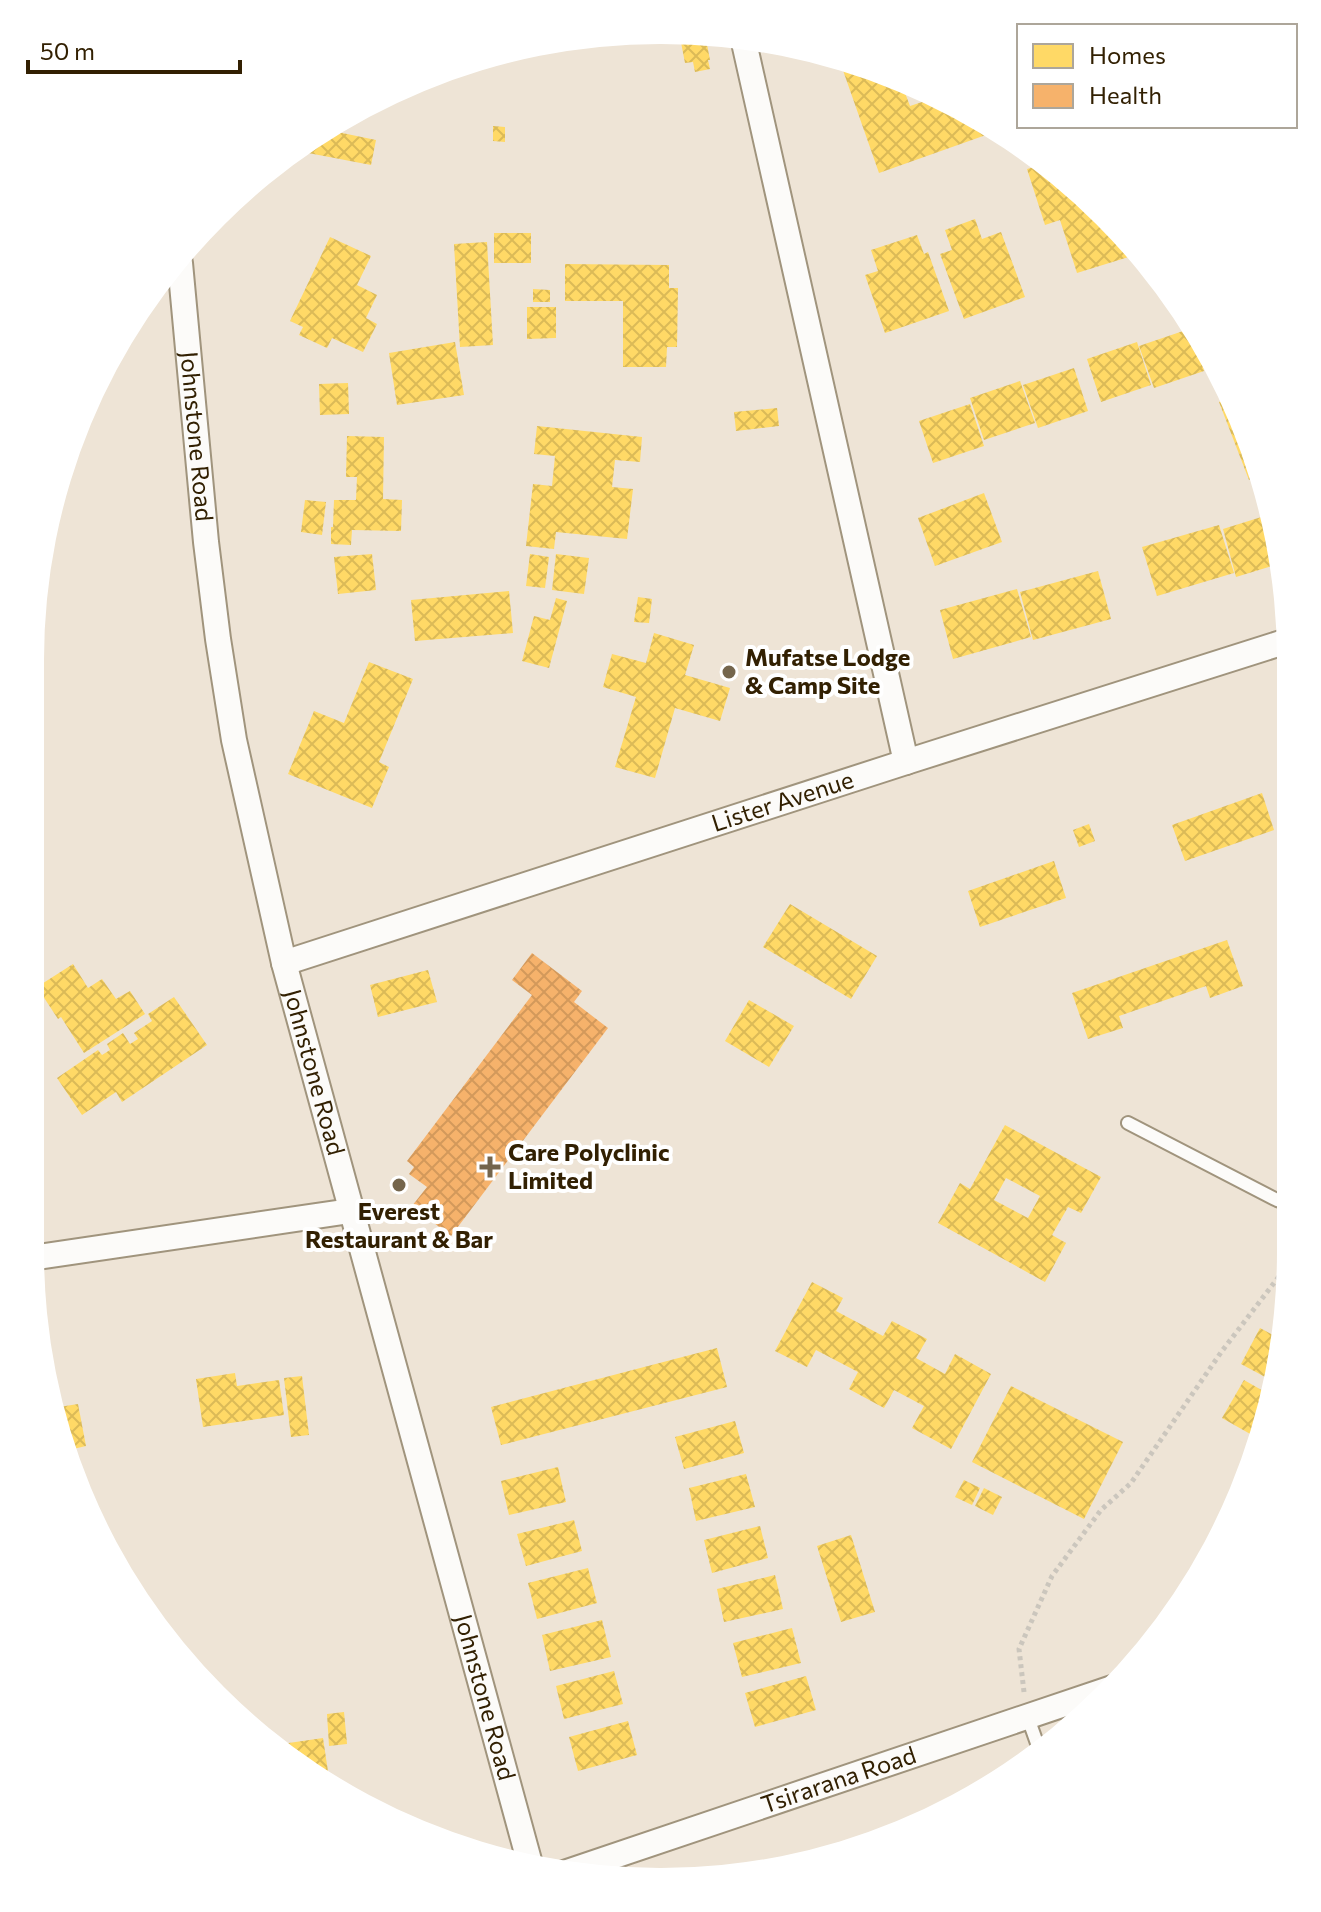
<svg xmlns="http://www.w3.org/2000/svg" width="1321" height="1912" viewBox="0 0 1321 1912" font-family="Commissioner,sans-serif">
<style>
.homes{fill:url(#homes-cross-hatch);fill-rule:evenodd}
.health{fill:url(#health-cross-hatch)}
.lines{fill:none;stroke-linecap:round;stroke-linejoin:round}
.service-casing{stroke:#a0947d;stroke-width:16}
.minor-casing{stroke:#a0947d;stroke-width:28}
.path{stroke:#cbc6bd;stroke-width:5;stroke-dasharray:4 4;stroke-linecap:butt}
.service{stroke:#fcfbf9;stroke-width:12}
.minor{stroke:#fcfbf9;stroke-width:24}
.poi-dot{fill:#74654c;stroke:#fff;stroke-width:3}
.labels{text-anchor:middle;stroke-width:8;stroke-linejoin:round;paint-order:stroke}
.street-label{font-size:24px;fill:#322002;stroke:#fff}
.poi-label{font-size:24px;font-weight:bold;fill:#322002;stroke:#fff;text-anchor:start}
</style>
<defs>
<pattern id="homes-cross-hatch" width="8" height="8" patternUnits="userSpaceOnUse" patternTransform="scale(2)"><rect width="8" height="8" fill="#ffd966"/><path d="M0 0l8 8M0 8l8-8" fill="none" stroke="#dbba57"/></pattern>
<pattern id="health-cross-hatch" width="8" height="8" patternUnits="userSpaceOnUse" patternTransform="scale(2)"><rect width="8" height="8" fill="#f6b26b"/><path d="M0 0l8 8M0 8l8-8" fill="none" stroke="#d3995b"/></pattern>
</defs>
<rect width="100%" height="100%" fill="#eee4d6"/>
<g class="homes">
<polygon points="679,32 705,34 710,60 708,60 710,69 695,72 693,62 685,63"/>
<polygon points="839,59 899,77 910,106 937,97 1000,130 879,173"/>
<polygon points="493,126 505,127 505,142 493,141"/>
<polygon points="323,129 376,140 371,165 303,152 305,140"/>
<polygon points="1044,164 1107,215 1135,255 1077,273 1060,220 1045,225 1027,169"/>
<polygon points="975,219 982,239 1001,232 1025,297 964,319 940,254 952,250 945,230"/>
<rect x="494" y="233" width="37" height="30"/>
<polygon points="917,235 924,254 928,252 949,311 885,333 865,275 878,271 871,250"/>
<polygon points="330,237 371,256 357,285 377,295 366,318 377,324 363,352 332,338 327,348 299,335 303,327 290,321"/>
<polygon points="487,242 493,345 460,347 454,244"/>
<polygon points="565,264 669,265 669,288 678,288 677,347 667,347 666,367 623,367 623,301 565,301"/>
<polygon points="533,289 550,290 550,302 533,302"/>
<polygon points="527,307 556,307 556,338 527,339"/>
<polygon points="1189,329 1213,363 1203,367 1204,371 1154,388 1139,346"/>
<polygon points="455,342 464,395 397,405 389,353"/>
<polygon points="1137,342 1151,385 1101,402 1087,359"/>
<polygon points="1074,368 1088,411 1038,428 1023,385"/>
<polygon points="1020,381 1035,423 984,440 970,398"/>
<polygon points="348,383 349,414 320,415 319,384"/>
<polygon points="1231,397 1258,477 1249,480 1219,402"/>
<polygon points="970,404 984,446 933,463 919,421"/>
<polygon points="777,408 779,426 736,431 734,412"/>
<polygon points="537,426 642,437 640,462 615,460 612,487 633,489 627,539 556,532 554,549 526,546 533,484 552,486 555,456 534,454"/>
<polygon points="347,436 384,437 383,499 402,500 401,531 352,530 351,545 331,544 331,527 333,527 334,500 356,500 357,477 346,477"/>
<polygon points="984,493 1002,542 935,566 918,518"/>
<polygon points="305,500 326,502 322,535 301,532"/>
<polygon points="1271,514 1279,538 1279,564 1236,577 1223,529"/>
<polygon points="1219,525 1234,573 1157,596 1142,547"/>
<polygon points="372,554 376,590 338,594 334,557"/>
<polygon points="530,554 549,557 545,588 526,586"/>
<polygon points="556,554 589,558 584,594 552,590"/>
<polygon points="1098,571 1111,619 1033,640 1020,592"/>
<polygon points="1017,589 1031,637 953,659 940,610"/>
<polygon points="509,591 513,633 415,641 411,600"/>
<polygon points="638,597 652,599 649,623 634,622"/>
<polygon points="556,598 567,601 549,668 522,661 534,616 550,620"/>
<polygon points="654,633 694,645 685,675 730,688 720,721 675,708 655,778 615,767 636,697 603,687 612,654 646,663"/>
<polygon points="369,662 413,679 379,762 389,767 372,808 288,774 314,711 344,723"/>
<polygon points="1262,793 1274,830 1185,861 1172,825"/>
<polygon points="1089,824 1095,841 1079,847 1073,830"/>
<polygon points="1054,861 1066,898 980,927 968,891"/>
<polygon points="790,904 877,956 851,999 763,947"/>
<polygon points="1227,940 1243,986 1210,998 1206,986 1119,1016 1123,1028 1088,1039 1072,993"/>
<polygon points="73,964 88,988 102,979 116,999 130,991 145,1014 84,1053 61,1017 58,1019 37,987"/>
<polygon points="428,970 437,1002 378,1017 370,985"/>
<polygon points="174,997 207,1045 122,1102 116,1092 82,1115 57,1078 98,1050 102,1055 110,1050 107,1044 123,1033 130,1044 138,1039 134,1033 152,1021 148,1014"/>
<polygon points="749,1000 794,1026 769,1067 725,1041"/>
<path d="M1005 1125 1101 1177 1081 1213 1068 1207 1052 1235 1066 1243 1045 1282 938 1223 960 1183 970 1189ZM1006 1178 1040 1196 1028 1218 994 1200Z"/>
<polygon points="812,1282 843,1298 836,1311 883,1336 892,1321 927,1339 916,1358 945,1374 955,1354 991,1374 951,1449 912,1428 924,1406 894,1390 884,1408 849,1389 858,1372 816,1350 807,1367 775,1351"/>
<polygon points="1260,1328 1282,1340 1276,1383 1241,1364"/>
<polygon points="717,1348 727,1387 501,1445 491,1407"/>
<polygon points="235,1373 237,1386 279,1380 284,1415 203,1427 196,1379"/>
<polygon points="302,1376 309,1435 291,1437 284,1378"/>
<polygon points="1244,1380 1272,1396 1259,1439 1222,1418"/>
<polygon points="1011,1386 1123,1442 1084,1519 972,1462"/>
<polygon points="53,1393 61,1428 58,1429 52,1415 49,1394"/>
<polygon points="78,1404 86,1446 69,1450 59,1407"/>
<polygon points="735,1421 744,1453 684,1469 675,1437"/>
<polygon points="558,1467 566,1502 509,1515 501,1481"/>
<polygon points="746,1474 755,1507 696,1521 689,1488"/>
<polygon points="964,1480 980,1488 972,1505 955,1497"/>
<polygon points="984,1488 1002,1497 993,1515 975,1506"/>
<polygon points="574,1520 582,1551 526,1566 517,1534"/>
<polygon points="760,1526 768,1558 712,1573 704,1540"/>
<polygon points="851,1535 875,1612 841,1622 817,1546"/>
<polygon points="588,1568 597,1603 537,1619 528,1583"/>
<polygon points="775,1575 783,1609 724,1622 717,1589"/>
<polygon points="602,1620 611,1657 550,1671 542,1635"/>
<polygon points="792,1628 801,1663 742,1677 733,1643"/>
<polygon points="614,1671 623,1704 564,1719 556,1686"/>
<polygon points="806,1676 816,1710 755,1727 745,1693"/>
<polygon points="344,1712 347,1744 329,1746 327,1714"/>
<polygon points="628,1721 637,1755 578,1771 569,1737"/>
<polygon points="323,1738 329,1778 275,1745"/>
</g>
<polygon class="health" points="532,953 582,991 574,1002 608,1028 451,1236 412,1206 427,1187 409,1174 414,1167 407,1161 532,995 512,980"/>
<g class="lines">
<g class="service-casing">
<g id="service">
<polyline points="1128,1123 1277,1200 1290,1204"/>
<polyline points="1027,1715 1038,1746"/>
</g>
</g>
<g class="minor-casing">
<g id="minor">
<polyline points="743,38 906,762"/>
<path id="s1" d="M180 263 206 542 218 639 234 740 284 963 530 1864"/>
<path id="s2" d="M284 963 906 762 1281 643"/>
<polyline points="31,1258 350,1211"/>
<path id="s3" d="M564 1873 1115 1687"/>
</g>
</g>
<polyline class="path" points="1024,1692 1019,1649 1052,1576 1101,1510 1131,1483 1222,1351 1290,1262"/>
<use href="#service" class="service"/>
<use href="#minor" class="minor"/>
</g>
<g class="poi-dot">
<circle cx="729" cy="672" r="8"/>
<path d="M486 1155h8v8h8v8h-8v8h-8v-8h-8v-8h8z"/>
<circle cx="399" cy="1185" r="8"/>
</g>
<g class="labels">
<g class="street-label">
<text dy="8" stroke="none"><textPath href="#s1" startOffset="174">Johnstone Road</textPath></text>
<text dy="8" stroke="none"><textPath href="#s2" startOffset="524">Lister Avenue</textPath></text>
<text dy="8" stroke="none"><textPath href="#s1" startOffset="822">Johnstone Road</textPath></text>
<text dy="8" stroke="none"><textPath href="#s1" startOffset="1470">Johnstone Road</textPath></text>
<text dy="8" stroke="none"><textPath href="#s3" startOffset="290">Tsirarana Road</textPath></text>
</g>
<g class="poi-label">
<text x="745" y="666">Mufatse Lodge<tspan x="745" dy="28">&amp; Camp Site</tspan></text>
<text x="508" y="1161">Care Polyclinic<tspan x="508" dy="28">Limited</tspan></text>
<text x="399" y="1220" text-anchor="middle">Everest<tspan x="399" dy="28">Restaurant &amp; Bar</tspan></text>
</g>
</g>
<path d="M0 0H1321V1912H0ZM660 44H661A616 616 0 0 1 1277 660V1252A616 616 0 0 1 661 1868H660A616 616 0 0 1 44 1252V660A616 616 0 0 1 660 44Z" fill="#fff" fill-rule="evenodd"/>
<rect x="1017" y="24" width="280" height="104" fill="#ffffff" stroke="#ada69a" stroke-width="2"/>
<rect x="1033" y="44" width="40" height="24" fill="#ffd966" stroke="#ada69a" stroke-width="2"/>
<text x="1089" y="64" font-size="24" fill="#322002">Homes</text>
<rect x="1033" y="84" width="40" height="24" fill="#f6b26b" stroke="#ada69a" stroke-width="2"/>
<text x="1089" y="104" font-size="24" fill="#322002">Health</text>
<path d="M28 60v12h212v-12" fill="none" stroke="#322002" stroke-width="4"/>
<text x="40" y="60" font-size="24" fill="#322002" stroke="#ffffff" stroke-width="6" paint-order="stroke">50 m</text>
</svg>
